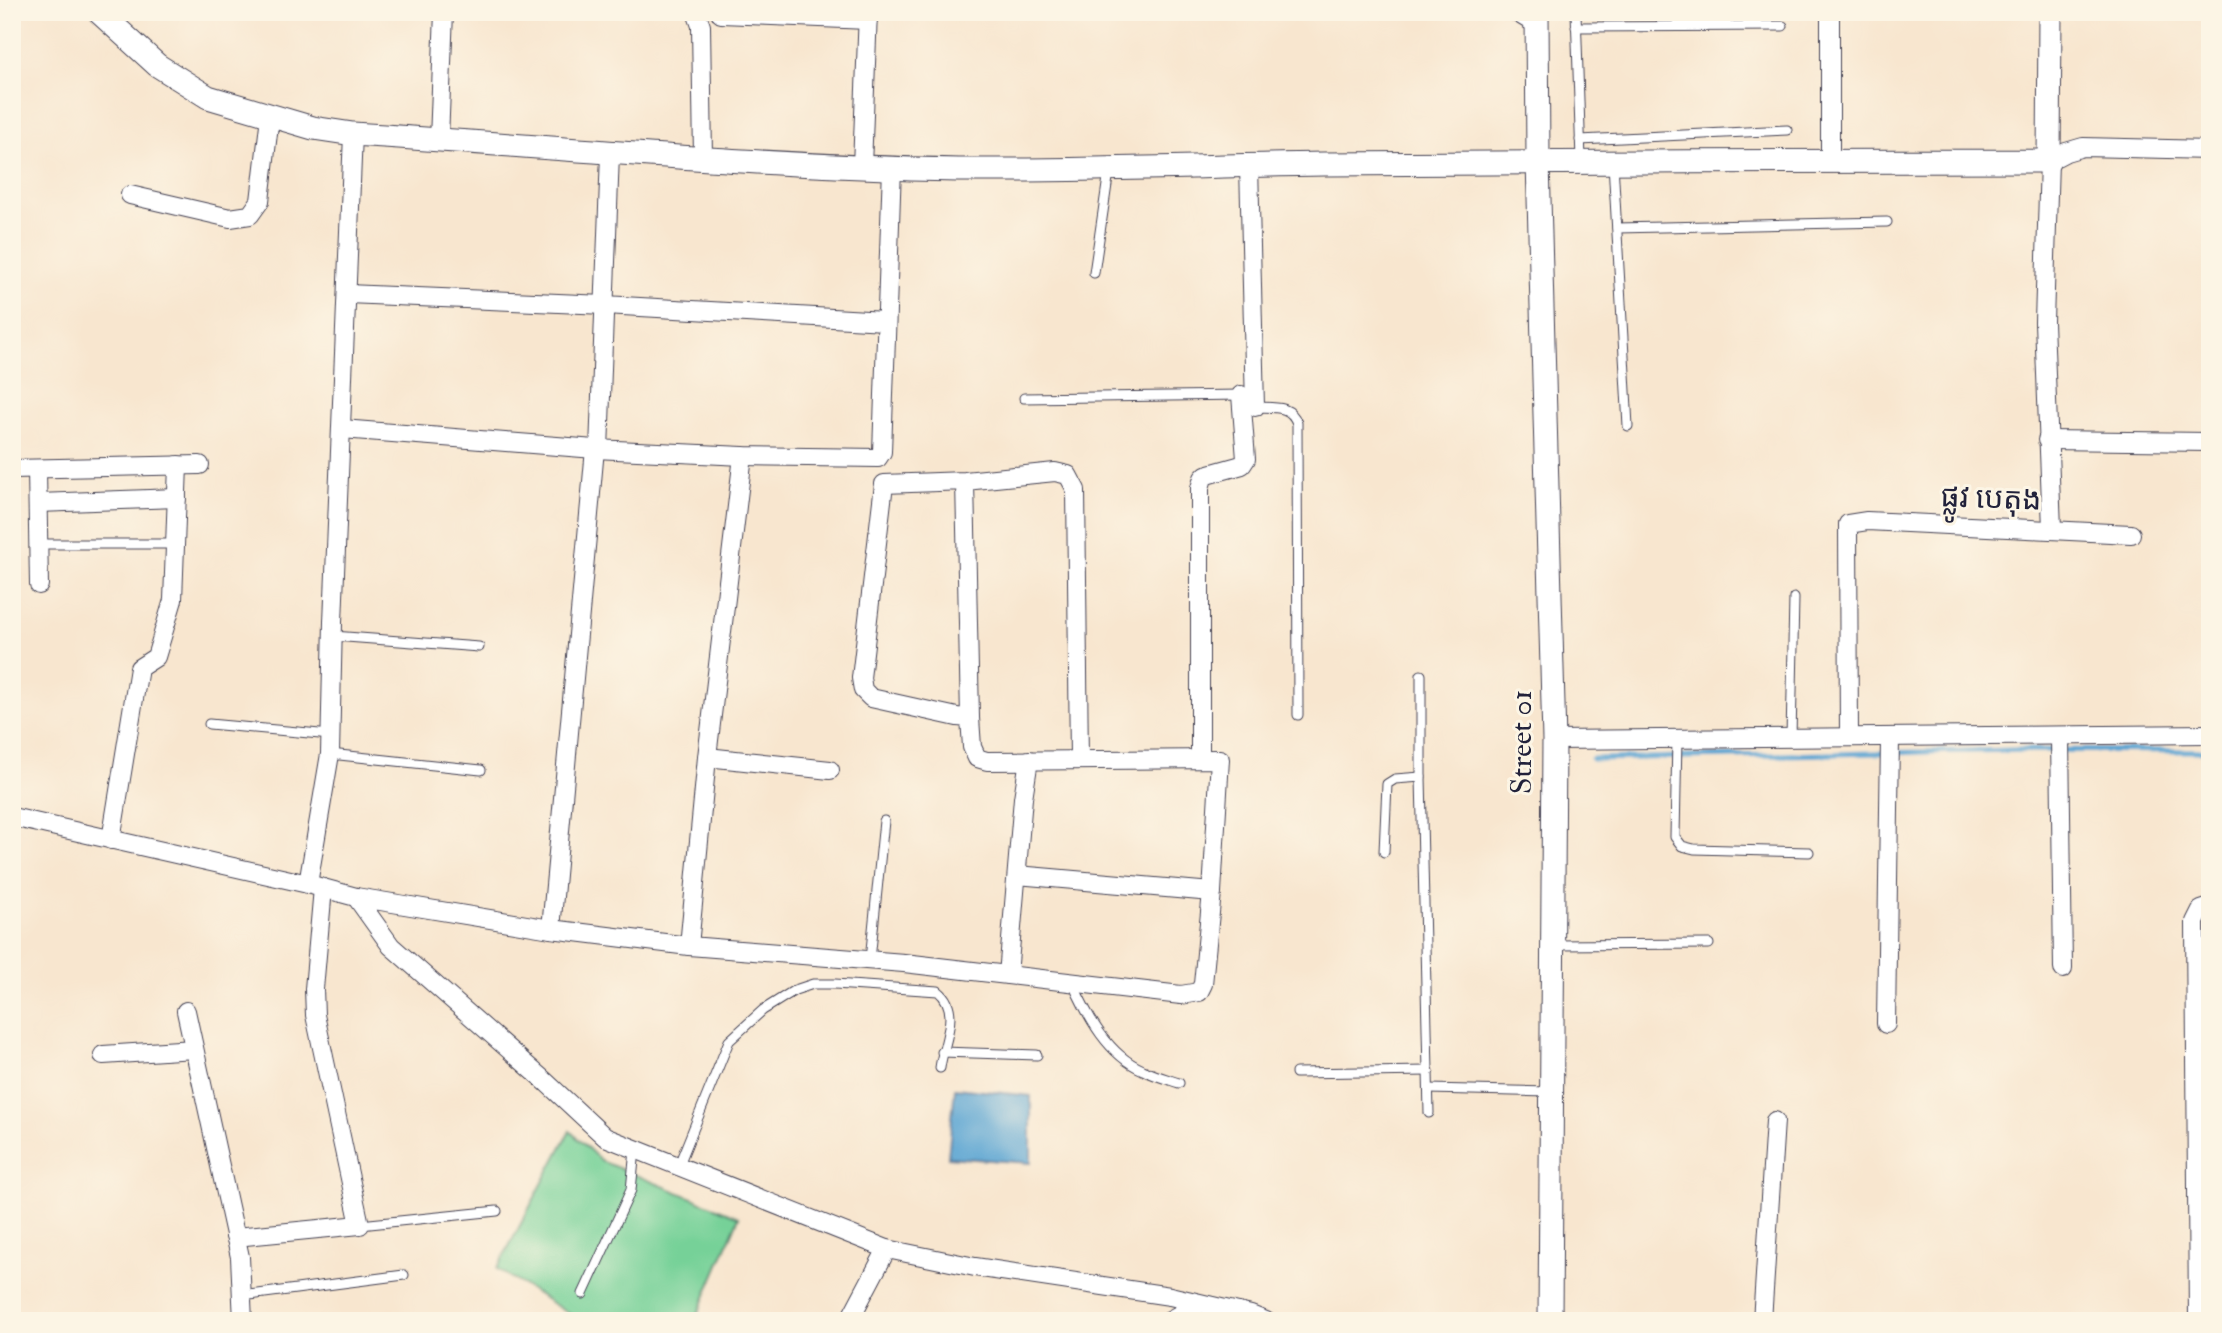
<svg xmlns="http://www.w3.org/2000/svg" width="2222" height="1333" viewBox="0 0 2222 1333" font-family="'IM FELL Double Pica','Noto Sans Khmer',serif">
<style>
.green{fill:#76d198;stroke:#4c7a6a;stroke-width:2}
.water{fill:#5ca5d3;stroke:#3f6487;stroke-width:2}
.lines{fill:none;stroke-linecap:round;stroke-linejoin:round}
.stream{stroke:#5ca5d3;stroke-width:5}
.service-casing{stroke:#423f51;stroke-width:11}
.minor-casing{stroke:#423f51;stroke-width:20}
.tertiary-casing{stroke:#423f51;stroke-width:25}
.service{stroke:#fff;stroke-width:9}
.minor{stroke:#fff;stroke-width:18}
.tertiary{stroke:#fff;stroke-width:23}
.labels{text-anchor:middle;stroke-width:6;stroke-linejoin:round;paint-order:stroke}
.street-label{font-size:30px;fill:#22223b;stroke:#fcf5e5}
</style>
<rect width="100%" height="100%" fill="#fcf5e5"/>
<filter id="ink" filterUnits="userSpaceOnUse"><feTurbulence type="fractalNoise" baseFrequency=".0143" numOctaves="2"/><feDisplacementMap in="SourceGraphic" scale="14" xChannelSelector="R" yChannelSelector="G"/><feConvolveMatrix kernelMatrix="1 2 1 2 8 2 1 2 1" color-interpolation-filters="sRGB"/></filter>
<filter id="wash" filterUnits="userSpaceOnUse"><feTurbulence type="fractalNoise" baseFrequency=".00686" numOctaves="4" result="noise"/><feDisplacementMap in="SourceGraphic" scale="28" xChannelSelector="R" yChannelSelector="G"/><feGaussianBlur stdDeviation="1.57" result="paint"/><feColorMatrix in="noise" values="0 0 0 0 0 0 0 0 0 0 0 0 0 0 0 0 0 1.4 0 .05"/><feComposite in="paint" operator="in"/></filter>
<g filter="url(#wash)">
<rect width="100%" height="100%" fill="#f8e6cf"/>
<polygon class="green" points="570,1131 601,1161 739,1217 695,1321 581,1321 497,1269"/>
<polygon class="water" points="955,1088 1031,1096 1031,1163 948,1157"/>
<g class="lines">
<polyline class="stream" points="1592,759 2015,750 2210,751"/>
</g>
</g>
<g filter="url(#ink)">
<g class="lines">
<g class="service-casing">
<g id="service">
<polyline points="1511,12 1512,15 1535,29"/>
<polyline points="1576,12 1581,160"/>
<polyline points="1576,27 1783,26"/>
<polyline points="1580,140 1787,130"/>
<polyline points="1613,163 1628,426"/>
<polyline points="1617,228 1887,222"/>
<polyline points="1094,273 1109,171"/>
<polyline points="1024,398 1242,395"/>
<path d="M1255 407C1273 408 1290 404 1297 423L1298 715"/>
<polyline points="39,544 175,544"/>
<polyline points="333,636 479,647"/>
<polyline points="1421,675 1421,777 1429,1113"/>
<polyline points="209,724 331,735"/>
<polyline points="1791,738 1794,598"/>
<polyline points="1677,739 1675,837 1682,846 1694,849 1809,852"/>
<polyline points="330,754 481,770"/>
<polyline points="1384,852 1387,784 1395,779 1421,777"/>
<polyline points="1554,945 1709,944"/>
<polyline points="870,960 884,821"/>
<path d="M1073 984C1088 1017 1108 1055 1143 1070 1155 1076 1167 1079 1179 1083"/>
<polyline points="942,1052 1037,1055"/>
<polyline points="1296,1073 1429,1071"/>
<polyline points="1429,1089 1550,1092"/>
<path d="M678 1167 729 1041 763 1010 795 990 813 984H835L938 991C962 1010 943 1043 940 1068"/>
<polyline points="360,1225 497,1211"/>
<polyline points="583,1294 631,1190 635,1150"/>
<polyline points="242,1296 404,1275"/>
<polyline points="1208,1321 1212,1306"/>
</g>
</g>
<g class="minor-casing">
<g id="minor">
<polyline points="696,12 701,26 703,158"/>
<polyline points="721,14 868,20"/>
<polyline points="439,140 444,12"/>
<polyline points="1830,161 1830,12"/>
<polyline points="1249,165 1255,407"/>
<polyline points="862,166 868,12"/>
<polyline points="130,195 230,218 250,215 260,201 270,116"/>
<polyline points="347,294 605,305 885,321"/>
<polyline points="342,429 595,449 743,456 878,458 882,452 892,167"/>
<polyline points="2047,440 2210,442"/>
<polyline points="599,450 610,154"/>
<polyline points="12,469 200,465"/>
<polyline points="37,469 39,585"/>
<polyline points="965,481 970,718 957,717 871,698 863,690 861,678 884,484 965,481 1055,472 1068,475 1076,490 1079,760"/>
<polyline points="38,503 177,498"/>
<polyline points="2052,529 2044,322 2049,161 2066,152 2083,147 2210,150"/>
<polyline points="970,718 972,747 977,758 987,761 1220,759 1212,892 1017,875"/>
<polyline points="2060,736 2063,969"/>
<polyline points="1849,737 1848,524 1867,521 2131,534"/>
<polyline points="1554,740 2210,734"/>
<polyline points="707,757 830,770"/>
<polyline points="1200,759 1200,488 1203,478 1206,475 1242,465 1246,459 1241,395"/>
<polyline points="12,817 308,884 356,897 551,929 689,946 904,963 1181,995 1199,992 1203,984 1212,892"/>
<polyline points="111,840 139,668 156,657 173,600 178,465"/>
<polyline points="308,884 330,754 333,622 353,134"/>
<polyline points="356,897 391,946 546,1082 605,1137 887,1249 975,1267 1170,1296 1251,1315 1266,1321"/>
<polyline points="551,929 595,449"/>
<polyline points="689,946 707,757 743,456"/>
<polyline points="1008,975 1023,798 1029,760"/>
<polyline points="186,1011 240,1257 243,1321"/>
<polyline points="1886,1024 1890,738"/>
<polyline points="103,1055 194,1049"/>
<polyline points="235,1237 360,1225 315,1015 314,989 323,888"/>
<polyline points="851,1317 887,1249"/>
<polyline points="1168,1321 1199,1304"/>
<polyline points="1762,1321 1775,1121"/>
<polyline points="2198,1321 2195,922 2201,910 2210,907"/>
</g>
</g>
<g class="tertiary-casing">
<g id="tertiary">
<path d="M99 12 157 65 208 97 313 128 353 134C555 147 756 166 958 170 1080 171 1202 166 1324 164 1566 162 1807 161 2049 161L2050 12"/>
<polyline points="1537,12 1538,162 1554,740 1550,1321"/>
</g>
</g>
<use href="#service" class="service"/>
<use href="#minor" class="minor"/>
<use href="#tertiary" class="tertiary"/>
</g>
</g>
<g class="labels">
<g class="street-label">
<text transform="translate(1991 498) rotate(2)" y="10">ផ្លូវ បេតុង</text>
<text transform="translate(1521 742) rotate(-90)" y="10">Street 01</text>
</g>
</g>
<rect width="2222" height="1333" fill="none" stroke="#fcf5e5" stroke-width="42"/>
</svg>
